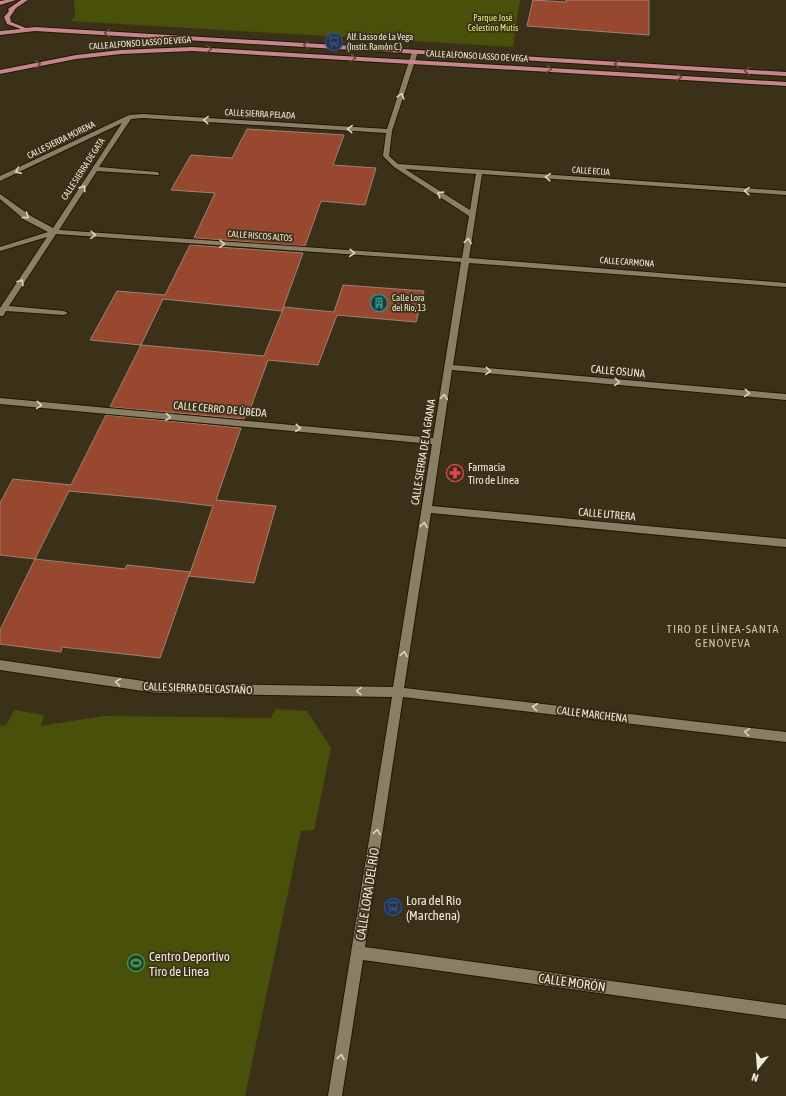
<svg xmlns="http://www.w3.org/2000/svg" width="786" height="1096" viewBox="0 0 786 1096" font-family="'Asap Condensed',sans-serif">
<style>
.green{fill:#49500a}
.building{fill:#97482e;stroke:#9f8176}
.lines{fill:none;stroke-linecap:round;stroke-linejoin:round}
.minor-casing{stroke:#221802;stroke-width:2}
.major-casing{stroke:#221802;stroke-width:2}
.minor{fill:#8a7f65;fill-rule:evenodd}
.major{fill:#c8848e;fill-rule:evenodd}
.oneway{stroke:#654a3c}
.oneway2{stroke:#dcd5c4}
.labels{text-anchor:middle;stroke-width:3.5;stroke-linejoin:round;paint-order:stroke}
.far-park-label{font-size:9px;fill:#dcee79;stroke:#3b3119}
.far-poi-label{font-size:9px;fill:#f0eadc;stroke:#3b3119;text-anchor:start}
.far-street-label{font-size:9px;fill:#f0eadc;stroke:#3b3119}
.street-label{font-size:11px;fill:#f0eadc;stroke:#3b3119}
.poi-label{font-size:11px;fill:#f0eadc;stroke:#3b3119;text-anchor:start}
.neighbourhood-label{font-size:12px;letter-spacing:1px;fill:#d0c4a7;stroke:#3b3119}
.near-street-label{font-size:13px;fill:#f0eadc;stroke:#3b3119}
.near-poi-label{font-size:13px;fill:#f0eadc;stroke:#3b3119;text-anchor:start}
</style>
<rect width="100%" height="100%" fill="#3b3119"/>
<g class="green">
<polygon points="74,0 520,0 513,47 71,21 75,16"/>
<polygon points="276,709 307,711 331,748 314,830 301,831 245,1096 0,1096 0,726 6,725 14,710 44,715 41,726 104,716 271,718"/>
</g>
<g class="building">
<polygon points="533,0 566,2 566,0 649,0 649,35 527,26"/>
<polygon points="247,129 344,135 333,165 376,168 365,205 321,201 305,246 194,238 215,193 171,190 191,155 232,158"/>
<polygon points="190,245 303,253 282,311 163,299 141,345 90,340 117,291 165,295"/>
<polygon points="343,285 424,291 416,322 337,315 318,365 268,360 248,415 246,415 244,419 110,407 141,345 264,356 284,307 334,312"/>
<polygon points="106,415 241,428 216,500 276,506 254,583 189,576 213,506 154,499 69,491 35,559 0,555 0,503 13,479 71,485"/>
<polygon points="35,559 125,569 127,565 190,572 160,658 62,647 61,652 0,644 0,630"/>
</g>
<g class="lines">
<g class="minor-casing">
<path id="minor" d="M415 50 418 52 392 131 389 156 398 164 786 191V195L482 174 469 258 786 283V287L469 263 453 365 786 394V400L452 370 432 506 786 539V547L431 513 404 688 786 732V742L403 697 365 947 786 1005V1019L363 960 342 1096H328L392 697 157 693 0 670V660L157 683 393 687 432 444 0 404V398L433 438 461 262 56 234 9 306 64 311 68 313 64 315 6 311 3 316H0V308L47 237 0 251V247L48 232 25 220 0 199V194L31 216 53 228 122 123 2 180 0 181V176L129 115 143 114 387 129 412 52ZM143 118 386 133 383 156 394 167 469 216 462 258 59 230 97 171 159 175V173L157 172 99 167 131 119ZM405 169 476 174 470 210Z"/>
</g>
<g class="major-casing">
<g id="major">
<polygon points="6,0 16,0 0,5 0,1"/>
<polygon points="21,0 28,0 16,8 10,17 11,22 26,28 35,27 786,72 786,76 35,31 0,35 0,31 21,29 7,24 4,17 9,11 8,9"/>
<polygon points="192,47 786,82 786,86 192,51 121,54 76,59 0,74 0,70 76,55 121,50"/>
</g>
</g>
<use href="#minor" class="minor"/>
<use href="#major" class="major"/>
</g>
<defs><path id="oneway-chevron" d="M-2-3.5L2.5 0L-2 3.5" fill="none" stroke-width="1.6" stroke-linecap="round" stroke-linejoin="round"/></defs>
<g class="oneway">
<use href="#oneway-chevron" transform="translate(107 33) rotate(-177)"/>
<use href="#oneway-chevron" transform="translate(306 45) rotate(-177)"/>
<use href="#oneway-chevron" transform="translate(209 49) rotate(3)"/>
<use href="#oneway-chevron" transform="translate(353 58) rotate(4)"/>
<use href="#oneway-chevron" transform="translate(38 64) rotate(-12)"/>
<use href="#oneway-chevron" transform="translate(617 64) rotate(-177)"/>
<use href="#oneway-chevron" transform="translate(549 69) rotate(3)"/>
<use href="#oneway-chevron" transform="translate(747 71) rotate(-177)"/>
<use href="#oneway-chevron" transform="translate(679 77) rotate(3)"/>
</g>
<g class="oneway2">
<use href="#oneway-chevron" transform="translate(401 96) rotate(-72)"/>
<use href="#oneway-chevron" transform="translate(206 120) rotate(-177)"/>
<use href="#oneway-chevron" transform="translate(350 129) rotate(-177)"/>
<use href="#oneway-chevron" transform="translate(18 171) rotate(154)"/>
<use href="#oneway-chevron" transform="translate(548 177) rotate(-176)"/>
<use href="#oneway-chevron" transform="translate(83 188) rotate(-57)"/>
<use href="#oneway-chevron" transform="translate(747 191) rotate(-176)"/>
<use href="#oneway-chevron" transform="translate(440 194) rotate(-148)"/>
<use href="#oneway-chevron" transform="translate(26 216) rotate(36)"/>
<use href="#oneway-chevron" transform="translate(93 235) rotate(4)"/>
<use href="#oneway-chevron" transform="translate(468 241) rotate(-81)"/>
<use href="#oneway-chevron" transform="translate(222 244) rotate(4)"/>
<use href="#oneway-chevron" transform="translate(352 253) rotate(4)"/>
<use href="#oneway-chevron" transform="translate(21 282) rotate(-57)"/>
<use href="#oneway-chevron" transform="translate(488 371) rotate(5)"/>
<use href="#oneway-chevron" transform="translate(617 382) rotate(5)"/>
<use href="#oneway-chevron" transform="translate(747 393) rotate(5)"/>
<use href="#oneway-chevron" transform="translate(444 397) rotate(-82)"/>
<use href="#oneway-chevron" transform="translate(39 405) rotate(5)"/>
<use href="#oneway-chevron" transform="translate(168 417) rotate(5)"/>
<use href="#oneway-chevron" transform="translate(298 428) rotate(5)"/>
<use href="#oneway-chevron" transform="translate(424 525) rotate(-81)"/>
<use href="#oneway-chevron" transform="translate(404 654) rotate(-81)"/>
<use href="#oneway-chevron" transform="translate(118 682) rotate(-172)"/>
<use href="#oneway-chevron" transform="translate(359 691) rotate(-179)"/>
<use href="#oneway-chevron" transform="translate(535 707) rotate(-173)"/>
<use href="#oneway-chevron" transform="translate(747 732) rotate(-173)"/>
<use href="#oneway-chevron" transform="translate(377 832) rotate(-81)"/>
<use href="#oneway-chevron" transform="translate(341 1057) rotate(-81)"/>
</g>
<defs>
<g id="bus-ring" transform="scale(0.9)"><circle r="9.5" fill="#3b3119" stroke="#1a4fb4" stroke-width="1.5"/><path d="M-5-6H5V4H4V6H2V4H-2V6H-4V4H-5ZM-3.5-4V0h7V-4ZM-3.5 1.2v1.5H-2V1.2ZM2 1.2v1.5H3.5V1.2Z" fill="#1a4fb4"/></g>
<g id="building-ring" transform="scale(0.9)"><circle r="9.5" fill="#3b3119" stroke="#0f9aa8" stroke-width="1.5"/><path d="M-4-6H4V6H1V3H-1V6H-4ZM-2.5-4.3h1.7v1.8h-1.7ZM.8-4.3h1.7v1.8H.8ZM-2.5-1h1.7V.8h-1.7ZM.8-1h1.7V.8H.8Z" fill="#0f9aa8"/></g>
<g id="pharmacy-ring" transform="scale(0.9)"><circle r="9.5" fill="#3b3119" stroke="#e0444e" stroke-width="1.5"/><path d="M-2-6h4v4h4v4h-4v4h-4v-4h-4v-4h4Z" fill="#e0444e"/></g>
<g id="stadium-ring" transform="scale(0.9)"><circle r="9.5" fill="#3b3119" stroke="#2e9e5b" stroke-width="1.5"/><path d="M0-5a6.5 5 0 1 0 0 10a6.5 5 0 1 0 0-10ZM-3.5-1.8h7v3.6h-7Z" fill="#2e9e5b"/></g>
</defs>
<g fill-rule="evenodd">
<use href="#bus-ring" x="334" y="42"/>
<use href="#building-ring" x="379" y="303"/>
<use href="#pharmacy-ring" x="455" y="473"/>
<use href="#bus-ring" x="393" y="907"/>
<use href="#stadium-ring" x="136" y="963"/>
</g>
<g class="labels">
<g class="far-park-label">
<text x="493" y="21">Parque José<tspan x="493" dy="10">Celestino Mutis</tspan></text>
</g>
<g class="far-poi-label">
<text x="347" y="40">Alf. Lasso de La Vega<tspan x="347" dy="10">(Instit. Ramón C.)</tspan></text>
<text x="392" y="301">Calle Lora<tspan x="392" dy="10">del Río, 13</tspan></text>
</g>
<g class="far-street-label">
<text transform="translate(140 43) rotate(-4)" y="3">CALLE ALFONSO LASSO DE VEGA</text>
<text transform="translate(477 56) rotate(3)" y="3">CALLE ALFONSO LASSO DE VEGA</text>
<text transform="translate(260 114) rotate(3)" y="3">CALLE SIERRA PELADA</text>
<text transform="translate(61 140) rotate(-26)" y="3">CALLE SIERRA MORENA</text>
<text transform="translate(83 169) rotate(-57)" y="3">CALLE SIERRA DE GATA</text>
<text transform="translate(591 171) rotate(4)" y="3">CALLE ECIJA</text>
<text transform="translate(260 236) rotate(4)" y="3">CALLE RISCOS ALTOS</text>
<text transform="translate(627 262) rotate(4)" y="3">CALLE CARMONA</text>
</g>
<g class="street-label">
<text transform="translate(618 371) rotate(5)" y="4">CALLE OSUNA</text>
<text transform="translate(220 409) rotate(5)" y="4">CALLE CERRO DE ÚBEDA</text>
<text transform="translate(423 452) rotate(-81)" y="4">CALLE SIERRA DE LA GRANA</text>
<text transform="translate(607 514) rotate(5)" y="4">CALLE UTRERA</text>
<text transform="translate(198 688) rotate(2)" y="4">CALLE SIERRA DEL CASTAÑO</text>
<text transform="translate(592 714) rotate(7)" y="4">CALLE MARCHENA</text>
</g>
<g class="poi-label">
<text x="468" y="471">Farmacia<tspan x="468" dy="13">Tiro de Línea</tspan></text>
</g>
<g class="neighbourhood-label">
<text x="723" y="633">TIRO DE LÍNEA-SANTA<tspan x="723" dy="14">GENOVEVA</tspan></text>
</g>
<g class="near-street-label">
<text transform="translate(367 894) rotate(-81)" y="5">CALLE LORA DEL RÍO</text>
<text transform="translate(572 982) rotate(8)" y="5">CALLE MORÓN</text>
</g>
<g class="near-poi-label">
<text x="406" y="905">Lora del Rio<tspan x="406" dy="15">(Marchena)</tspan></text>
<text x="149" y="961">Centro Deportivo<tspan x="149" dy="15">Tiro de Linea</tspan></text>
</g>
</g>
<g transform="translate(758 1068) rotate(197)" stroke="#3b3119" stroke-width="3" paint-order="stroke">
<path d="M0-3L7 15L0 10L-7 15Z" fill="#f0eadc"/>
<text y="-6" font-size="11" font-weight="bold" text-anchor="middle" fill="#f0eadc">N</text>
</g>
</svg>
